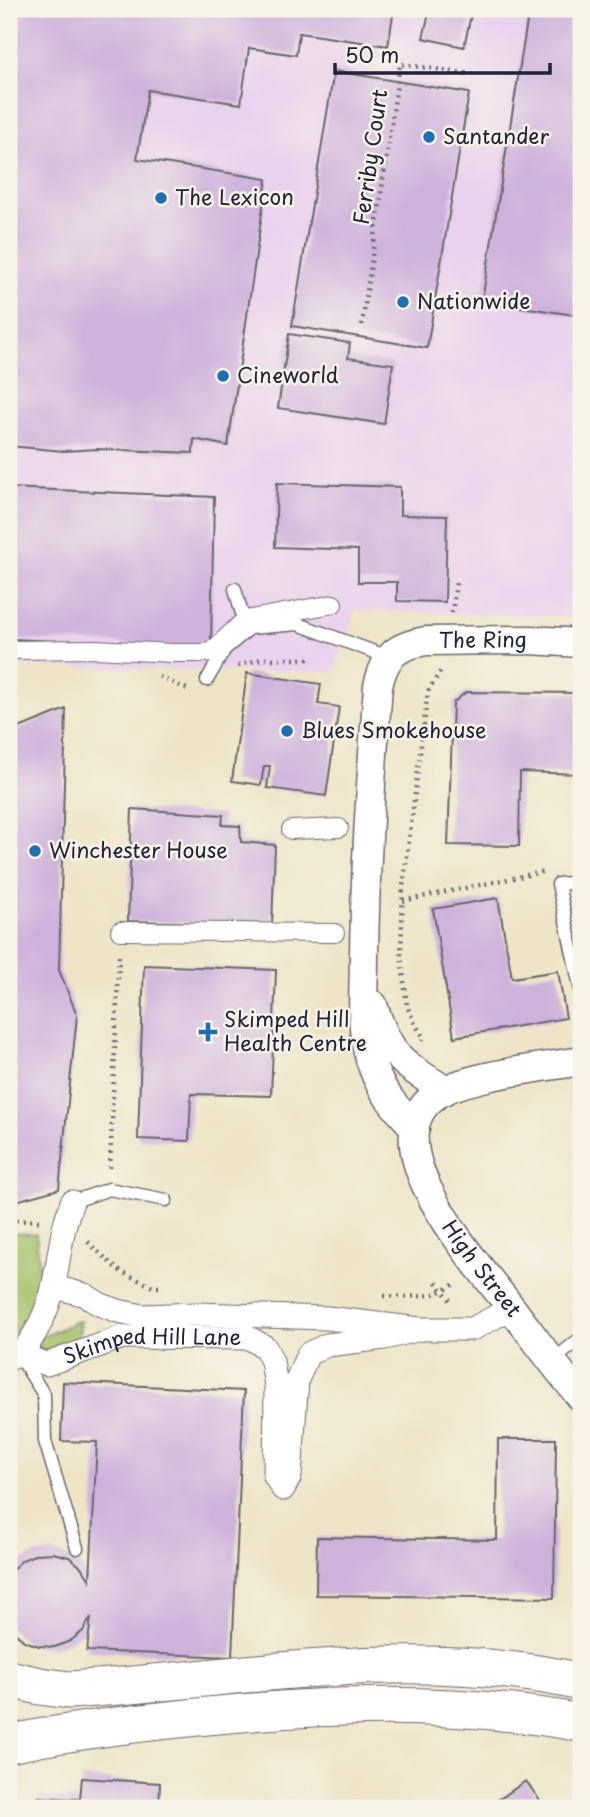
<svg xmlns="http://www.w3.org/2000/svg" width="590" height="1817" viewBox="0 0 590 1817" font-family="'Playpen Sans',sans-serif">
<style>
.built{fill:#e9d2ed}
.green{fill:#a3bf66;stroke:#627050;stroke-width:2}
.building{fill:#ceb2dc}
.lines{fill:none;stroke-linecap:round;stroke-linejoin:round}
.service-casing{stroke:#69666c;stroke-width:15}
.pedestrian-casing{stroke:#69666c;stroke-width:20}
.minor-casing{stroke:#69666c;stroke-width:25}
.tertiary-casing{stroke:#69666c;stroke-width:31}
.primary-casing{stroke:#69666c;stroke-width:39}
.path{stroke:#69666c;stroke-width:4.5;stroke-dasharray:2 5;stroke-linecap:butt}
.service{stroke:#fff;stroke-width:12}
.pedestrian{stroke:#fff;stroke-width:18}
.minor{stroke:#fff;stroke-width:23}
.tertiary{stroke:#fff;stroke-width:28}
.primary{stroke:#fff;stroke-width:37}
.poi-dot{fill:#1f6fb2;stroke:#f7f3e8;stroke-width:2.5}
.labels{text-anchor:middle;stroke-width:5;stroke-linejoin:round;paint-order:stroke}
.poi-label{font-size:21px;fill:#22223b;stroke:#f7f3e8;text-anchor:start}
.street-label{font-size:21px;fill:#22223b;stroke:#f7f3e8}
</style>
<rect width="100%" height="100%" fill="#f7f3e8"/>
<filter id="ink" filterUnits="userSpaceOnUse"><feTurbulence type="fractalNoise" baseFrequency=".0143" numOctaves="2"/><feDisplacementMap in="SourceGraphic" scale="14" xChannelSelector="R" yChannelSelector="G"/><feConvolveMatrix kernelMatrix="1 2 1 2 8 2 1 2 1" color-interpolation-filters="sRGB"/></filter>
<filter id="wash" filterUnits="userSpaceOnUse"><feTurbulence type="fractalNoise" baseFrequency=".00686" numOctaves="4" result="noise"/><feDisplacementMap in="SourceGraphic" scale="28" xChannelSelector="R" yChannelSelector="G"/><feGaussianBlur stdDeviation="1.57" result="paint"/><feColorMatrix in="noise" values="0 0 0 0 0 0 0 0 0 0 0 0 0 0 0 0 0 1.4 0 .05"/><feComposite in="paint" operator="in"/></filter>
<g filter="url(#wash)">
<rect width="100%" height="100%" fill="#eee5c8"/>
<polygon class="built" points="9,9 581,9 581,617 355,610 335,672 9,666"/>
<g class="green">
<polygon points="9,1233 36,1234 40,1275 27,1317 9,1340"/>
<polygon points="77,1321 81,1322 77,1345 38,1353 40,1338"/>
</g>
<g id="blocks">
<g class="building">
<polygon points="9,9 394,9 388,46 299,33 296,55 249,48 241,104 148,90 137,159 267,179 228,446 194,439 193,453 97,449 64,451 9,446"/>
<polygon points="430,9 472,10 464,47 423,38"/>
<polygon points="529,9 581,9 581,316 482,301"/>
<polygon points="334,71 469,93 427,348 292,326"/>
<polygon points="289,334 350,343 348,358 393,364 384,424 278,408"/>
<polygon points="277,483 400,487 400,515 447,516 445,602 397,601 397,582 358,582 358,550 275,547"/>
<polygon points="9,488 214,497 211,647 9,639"/>
<polygon points="247,673 321,684 318,704 339,707 326,796 267,788 270,766 264,766 261,785 232,781"/>
<polygon points="466,692 581,693 581,774 520,772 519,846 448,845 453,703"/>
<polygon points="66,709 59,970 77,1015 59,1189 9,1203 9,732"/>
<polygon points="132,809 223,815 222,825 240,826 241,842 275,845 272,925 128,921"/>
<polygon points="498,898 512,978 558,971 566,1018 454,1037 433,909"/>
<polygon points="144,965 276,970 271,1096 191,1094 189,1141 138,1139"/>
<polygon points="63,1382 244,1391 232,1657 87,1651 91,1617 83,1631 70,1641 55,1647 39,1646 24,1641 12,1630 9,1625 9,1573 22,1560 37,1554 53,1553 69,1557 81,1567 90,1580 97,1442 61,1441"/>
<polygon points="498,1439 556,1439 554,1598 316,1595 317,1537 497,1540"/>
<polygon points="82,1778 160,1783 159,1808 38,1808 38,1797 80,1799"/>
<polygon points="526,1781 545,1808 493,1808 491,1805"/>
</g>
</g>
</g>
<g filter="url(#ink)">
<use href="#blocks" fill-opacity="0" stroke="#69666c" stroke-width="2"/>
<g class="lines">
<g class="service-casing">
<g id="service">
<polyline points="235,589 242,614 248,625"/>
<polyline points="207,680 225,649 250,628 298,624 388,657"/>
<polyline points="581,882 558,884 581,991"/>
<polyline points="72,1202 109,1189 166,1200"/>
<polyline points="19,1355 44,1395 45,1441 77,1548"/>
<polyline points="551,1362 581,1338"/>
</g>
</g>
<g class="pedestrian-casing">
<g id="pedestrian">
<polyline points="9,650 95,649 172,653 210,653 245,620 333,604"/>
<polyline points="291,830 339,828"/>
<polyline points="120,931 335,933"/>
</g>
</g>
<g class="minor-casing">
<g id="minor">
<polyline points="55,1287 85,1295 99,1304 118,1311 143,1316 196,1314 327,1318 420,1329 472,1329 512,1308"/>
<path id="s1" d="M19 1355 47 1364 123 1337 249 1338 265 1347 272 1361 276 1386 275 1476 283 1489 290 1476 297 1380 308 1354 327 1345 385 1338 420 1329"/>
<path d="M9 1359C22 1354 28 1345 35 1333 57 1295 55 1269 64 1228 66 1219 69 1211 72 1202"/>
</g>
</g>
<g class="tertiary-casing">
<g id="tertiary">
<path d="M373 1005C389 1056 401 1063 445 1090"/>
<path id="s2" d="M581 1061C547 1067 463 1076 436 1095 367 1143 477 1263 509 1305 533 1336 555 1367 581 1397"/>
<path id="s3" d="M415 1128C397 1109 382 1093 373 1068 359 1034 364 993 364 957 365 867 371 776 378 686 385 656 395 646 426 641L530 640 581 643"/>
</g>
</g>
<g class="primary-casing">
<g id="primary">
<path d="M9 1679 40 1686 69 1690C240 1679 411 1644 581 1682"/>
<path d="M9 1744C68 1731 128 1724 188 1718 320 1704 450 1699 581 1723"/>
</g>
</g>
<g class="path">
<polyline points="362,325 400,64 470,74"/>
<polyline points="452,613 456,582"/>
<polyline points="238,666 261,659 309,659"/>
<polyline points="159,677 187,689"/>
<polyline points="403,901 542,872"/>
<polyline points="422,1041 424,1038 415,1024 407,1006 401,956 403,887 428,691 442,669"/>
<polyline points="110,1168 119,953"/>
<polyline points="9,1220 39,1221"/>
<polyline points="88,1242 118,1270 153,1287 159,1287"/>
<polyline points="436,1282 450,1300"/>
<path d="M384 1296C410 1297 435 1299 456 1283"/>
<polyline points="9,1490 9,1518"/>
</g>
<use href="#service" class="service"/>
<use href="#pedestrian" class="pedestrian"/>
<use href="#minor" class="minor"/>
<use href="#tertiary" class="tertiary"/>
<use href="#primary" class="primary"/>
</g>
</g>
<g class="poi-dot">
<circle cx="429" cy="137" r="7"/>
<circle cx="161" cy="198" r="7"/>
<circle cx="403" cy="302" r="7"/>
<circle cx="223" cy="376" r="7"/>
<circle cx="287" cy="731" r="7"/>
<circle cx="35" cy="851" r="7"/>
<path d="M204.5 1021.5h7v7h7v7h-7v7h-7v-7h-7v-7h7z"/>
</g>
<g class="labels">
<g class="poi-label">
<text x="443" y="144">Santander</text>
<text x="175" y="205">The Lexicon</text>
<text x="417" y="309">Nationwide</text>
<text x="237" y="383">Cineworld</text>
<text x="301" y="738">Blues Smokehouse</text>
<text x="49" y="858">Winchester House</text>
<text x="224" y="1027">Skimped Hill<tspan x="224" dy="24">Health Centre</tspan></text>
</g>
<g class="street-label">
<text transform="translate(371 157) rotate(-82)" y="7">Ferriby Court</text>
<text dy="7" stroke="none"><textPath href="#s3" startOffset="586">The Ring</textPath></text>
<text dy="7" stroke="none"><textPath href="#s2" startOffset="350">High Street</textPath></text>
<text dy="7" stroke="none"><textPath href="#s1" startOffset="138">Skimped Hill Lane</textPath></text>
</g>
</g>
<rect width="590" height="1817" fill="none" stroke="#f7f3e8" stroke-width="35"/>
<path d="M335 63v10h215v-10" fill="none" stroke="#22223b" stroke-width="3.5"/>
<text x="345" y="63" font-size="21" fill="#22223b" stroke="#f7f3e8" stroke-width="5" paint-order="stroke">50 m</text>
</svg>
